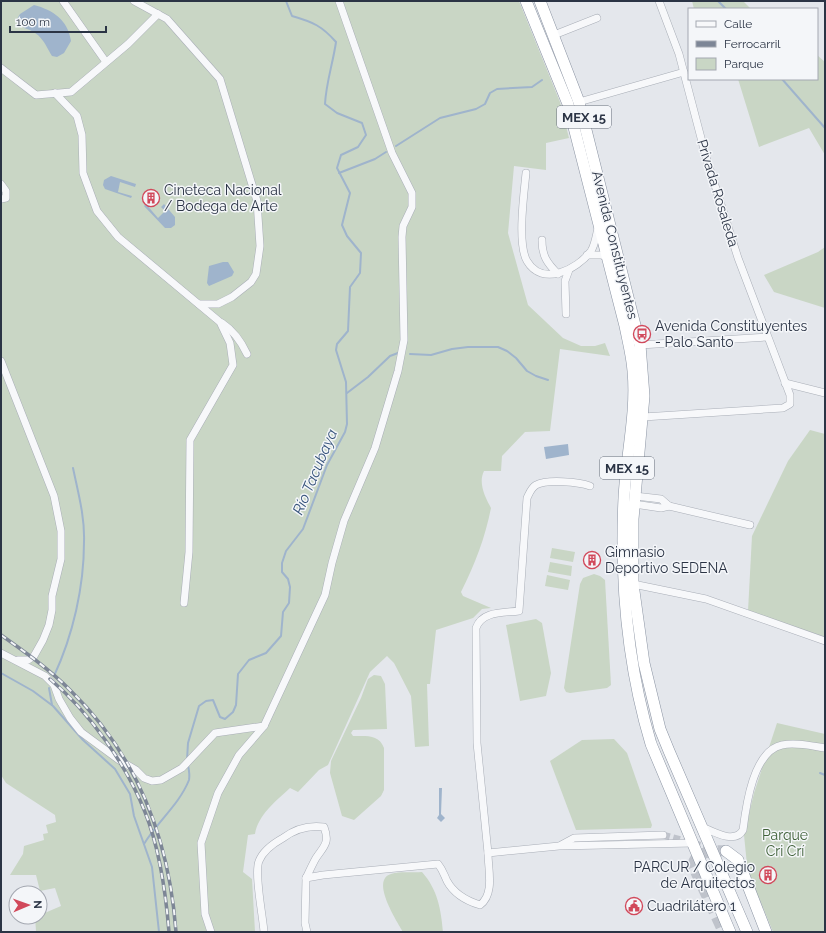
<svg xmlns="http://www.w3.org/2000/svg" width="826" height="933" viewBox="0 0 826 933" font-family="Raleway,sans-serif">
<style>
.green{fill:#c9d6c5}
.water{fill:#9fb4cc}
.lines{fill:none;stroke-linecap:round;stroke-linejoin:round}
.stream{stroke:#9fb4cc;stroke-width:2}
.minor-tunnel{stroke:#bfc3cb;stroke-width:7;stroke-dasharray:7 3.5;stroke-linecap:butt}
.highway-tunnel{stroke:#bfc3cb;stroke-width:11;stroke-dasharray:11 5.5;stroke-linecap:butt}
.minor-casing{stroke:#a9aeb7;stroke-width:8}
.highway-casing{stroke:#8b94a3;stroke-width:12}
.minor{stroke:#f7f8fa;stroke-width:7}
.highway{stroke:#fff;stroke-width:11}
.rail-casing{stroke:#7d8696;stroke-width:3.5}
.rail{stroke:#f4f6f9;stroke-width:2;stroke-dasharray:6;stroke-linecap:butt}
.labels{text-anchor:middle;stroke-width:3;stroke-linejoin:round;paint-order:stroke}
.shield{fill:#f4f6f9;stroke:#676e7b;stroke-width:1}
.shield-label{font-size:13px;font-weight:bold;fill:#2b3445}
.poi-label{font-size:14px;fill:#2b3445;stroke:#f4f6f9;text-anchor:start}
.street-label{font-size:14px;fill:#2b3445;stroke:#f4f6f9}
.park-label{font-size:14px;fill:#3f6138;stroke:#f4f6f9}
.water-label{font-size:15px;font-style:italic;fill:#34527a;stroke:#f4f6f9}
</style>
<rect width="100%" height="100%" fill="#e4e7ec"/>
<g class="green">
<path d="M1 1H519L560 102 569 138 546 143V170L514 166 508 233 528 305 563 338 581 346H595L605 343 610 356 560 349 550 431 525 432 502 456 501 471H484C478 483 485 497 491 508 485 538 475 564 461 592L463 596 491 608 482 609 473 618 436 630 430 684H427L429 746 415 747 411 696 394 663 387 656 370 672 328 765 319 770 298 792 290 788C276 801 258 815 255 834L248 835 243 872 252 879 255 932H28L36 931 35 917H40V915L61 906 55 888 40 891 36 875H10L23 854 24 846 44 840 43 834 48 833 46 825 56 822 55 815 6 783 1 775Z"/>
<polygon points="692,1 743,1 751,9 694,9"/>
<polygon points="817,55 825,62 825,155 809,128 759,147 738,79 817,79"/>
<polygon points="825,247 825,308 774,292 764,275 818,252"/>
<polygon points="810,430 825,434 825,637 748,611 752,536 788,461"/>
<polygon points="552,548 575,552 573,562 550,558"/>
<polygon points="550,562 572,566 571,576 548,572"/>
<polygon points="594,574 600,576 605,580 611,685 607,688 570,693 566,692 564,688 580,584 583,578"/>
<polygon points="547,575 570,580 568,590 545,586"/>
<polygon points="536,619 542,623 551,673 546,696 520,701 506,625"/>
<path d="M374 675 381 676 385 684 387 729 353 730 351 733 353 736C366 736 379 734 384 748V790L381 796 354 820 342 816 330 773 331 761 361 698 368 679Z"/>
<polygon points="777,723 825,734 825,932 773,932 750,876 747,865 744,835 754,793"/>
<polygon points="614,739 627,753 652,825 651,828 576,830 550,761 582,740"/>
<path d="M422 872C438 890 441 910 443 932H403C397 921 370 880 391 874 400 871 413 873 422 872Z"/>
</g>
<g class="water">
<path d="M34 5C53 10 68 20 71 41L64 53 57 57 52 56C44 42 41 33 24 28L17 19 20 14Z"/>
<polygon points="111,176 136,184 135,187 120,182 118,192 132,196 131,198 105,189 103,185 104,180"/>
<polygon points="146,204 158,218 165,211 161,207 164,204 175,217 175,225 171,228 165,228 144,206"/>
<polygon points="223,262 228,262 234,272 232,276 209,286 207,283 209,266"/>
<polygon points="568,444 569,455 546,459 544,447"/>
<polygon points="439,788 442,788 441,814 445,818 441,822 437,818 439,815"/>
</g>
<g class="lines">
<g class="stream">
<polyline points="718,1 726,9"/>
<polyline points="782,79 825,128"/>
<polyline points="396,146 440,118 476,109 485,104 490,93 497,89 532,87 542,80"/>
<polyline points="339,173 375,159 386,152"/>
<polyline points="410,354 431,355 452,349 468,347 498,347 507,351 516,358 527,371 536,376 548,380"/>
<polyline points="347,393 368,377 390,356 398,353"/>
<polyline points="1,673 33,691 53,706 83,740 115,769 130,794 134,816 152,867 159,932"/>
<path d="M54 676C73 635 84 587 84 542 85 517 78 492 73 468"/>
<polyline points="49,688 52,705"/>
<path d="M187 760 188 743 199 706 206 701 213 700 220 717 225 719 233 712 236 705 238 674 249 660 266 653 281 636 283 612 289 603 290 587 288 579 282 572V563L286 551 303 529 327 465 345 432 347 424 346 382 336 350 337 344 348 331 350 287 360 273 361 253 347 236 342 225 350 193 337 168 341 155 358 147 366 135 362 123 337 113 325 104C326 83 333 63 336 42 322 26 313 22 292 16L286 1"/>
<polyline points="820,773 825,775"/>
<path d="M144 844C157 822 179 805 189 780 190 775 189 770 188 765"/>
</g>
<polyline class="minor-tunnel" points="663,835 713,849"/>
<path class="highway-tunnel" d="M721 927 693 866C693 852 714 850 726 851"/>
<g class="minor-casing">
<g id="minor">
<polyline points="63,1 106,62"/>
<polyline points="134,1 167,19 220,79 257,201 260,246 256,274 251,282 232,297 218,304 199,304"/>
<polyline points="554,35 597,18"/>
<polyline points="1,68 36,95 71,92 128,44 158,14"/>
<polyline points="55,93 77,116 82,135 83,173 97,211 118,237 220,322 230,343 233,365 190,440 189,552 184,603"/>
<polyline points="579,102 684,72"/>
<path d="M526 173C524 193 517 244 527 261 542 287 577 270 591 251 595 245 596 236 598 228"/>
<polyline points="1,184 6,191 6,198 1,199"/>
<path d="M542 240C542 256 547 263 558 274"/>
<polyline points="587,255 601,255 607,257"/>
<polyline points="566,314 565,281 569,270"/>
<path d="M222 323C234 331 241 341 247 354"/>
<polyline points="640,345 767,337"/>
<polyline points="1,361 54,496 61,531 61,559 52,596 52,610 49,625 43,640 34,656 28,660 18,660"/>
<polyline points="785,383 825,393"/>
<polyline points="643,417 783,408 790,404 790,395 738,258 706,157 679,54 659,1"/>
<polyline points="635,496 661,499 669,506"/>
<polyline points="634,504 661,508 669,506 750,525"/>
<polyline points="633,584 706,599 825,641"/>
<polyline points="1,653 45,676 54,685 59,699 70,718 81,732 119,760 136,770 144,778 152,781 161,780 182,768 215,733 264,726 325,595 332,563 344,521 375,448 398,371 404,340 402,237 403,226 412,207 412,193 392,153 339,1"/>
<path d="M700 826C712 831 735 845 743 830 746 806 753 751 782 745 796 742 811 746 825 748"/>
<polyline points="561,845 574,838 663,835"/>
<path d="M488 853 477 743 476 628C482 611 503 613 519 611L527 498C530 492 531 488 536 485 547 479 579 482 590 486"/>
<polyline points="306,878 305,923 307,932"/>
<polyline points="211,932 205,914 201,843 218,793 239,755 264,726"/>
<path d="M264 932C263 917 254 873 259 861 263 851 274 843 283 838 295 829 309 825 324 827 330 843 324 846 316 858 312 865 309 872 306 878L323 875 438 864C443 870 444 875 447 881 454 894 467 901 480 905 495 894 488 869 488 853L559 846 693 843"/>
</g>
</g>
<g class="highway-casing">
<g id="highway">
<path d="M526 1 568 104 625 326C628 341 632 356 633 371 637 413 626 456 624 498 620 581 627 664 651 744L730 932"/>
<polyline points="540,1 579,102 640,345 644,396 633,519 633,584 644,663 660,729 669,751 747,932"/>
<polyline points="726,851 738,860 766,932"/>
</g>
</g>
<use href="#minor" class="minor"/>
<use href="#highway" class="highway"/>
<g class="rail-casing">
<g id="rail">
<path d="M1 635C25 652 49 669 70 690 138 756 169 838 176 932"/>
<path d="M50 679C90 713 126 764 145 812 159 847 166 895 169 932"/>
</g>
</g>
<use href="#rail" class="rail"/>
</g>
<defs>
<g id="building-ring" transform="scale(0.9)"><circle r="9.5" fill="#f4f6f9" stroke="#d1495b" stroke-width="1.5"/><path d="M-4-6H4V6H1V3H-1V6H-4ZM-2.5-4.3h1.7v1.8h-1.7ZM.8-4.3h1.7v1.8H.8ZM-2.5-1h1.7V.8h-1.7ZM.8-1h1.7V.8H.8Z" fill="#d1495b"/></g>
<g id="bus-ring" transform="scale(0.9)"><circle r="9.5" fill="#f4f6f9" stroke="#d1495b" stroke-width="1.5"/><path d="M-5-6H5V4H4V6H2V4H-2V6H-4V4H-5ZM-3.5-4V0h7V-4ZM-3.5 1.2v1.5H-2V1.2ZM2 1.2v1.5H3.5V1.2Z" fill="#d1495b"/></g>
<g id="civic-ring" transform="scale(0.9)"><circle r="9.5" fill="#f4f6f9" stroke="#d1495b" stroke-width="1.5"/><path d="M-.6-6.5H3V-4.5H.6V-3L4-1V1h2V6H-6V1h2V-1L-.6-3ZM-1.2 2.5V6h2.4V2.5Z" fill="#d1495b"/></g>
</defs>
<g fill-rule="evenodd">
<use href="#building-ring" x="151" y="198"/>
<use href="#bus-ring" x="642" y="334"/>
<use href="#building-ring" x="592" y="560"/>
<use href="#building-ring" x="768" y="875"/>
<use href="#civic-ring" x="634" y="906"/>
</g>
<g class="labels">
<g class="shield">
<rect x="557" y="106" width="54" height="22" rx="3"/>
<rect x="600" y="457" width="54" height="22" rx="3"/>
</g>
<g class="shield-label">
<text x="584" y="122">MEX 15</text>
<text x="627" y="473">MEX 15</text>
</g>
<g class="poi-label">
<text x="164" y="195">Cineteca Nacional<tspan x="164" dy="16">/ Bodega de Arte</tspan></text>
<text x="655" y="331">Avenida Constituyentes<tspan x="655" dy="16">- Palo Santo</tspan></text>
<text x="605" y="557">Gimnasio<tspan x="605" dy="16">Deportivo SEDENA</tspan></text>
<text x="755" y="872" text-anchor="end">PARCUR / Colegio<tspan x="755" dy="16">de Arquitectos</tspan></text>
<text x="647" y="911">Cuadrilátero 1</text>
</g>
<g class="street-label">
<text transform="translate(718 193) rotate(73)" y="5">Privada Rosaleda</text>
<text transform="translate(615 245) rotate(76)" y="5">Avenida Constituyentes</text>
</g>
<g class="park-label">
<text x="785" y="840">Parque<tspan x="785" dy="16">Cri Crí</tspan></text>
</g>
<g class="water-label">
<text transform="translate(315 472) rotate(-67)" y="5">Río Tacubaya</text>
</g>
</g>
<rect width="826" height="933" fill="none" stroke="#2b3445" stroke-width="4"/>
<rect x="688" y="8" width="130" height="72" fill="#f4f6f9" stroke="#a4a8b1"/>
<rect x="696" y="21" width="20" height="6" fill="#f7f8fa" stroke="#a4a8b1"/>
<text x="724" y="28" font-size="12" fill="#2b3445">Calle</text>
<rect x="696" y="41" width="20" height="6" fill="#7d8696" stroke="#a4a8b1"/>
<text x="724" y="48" font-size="12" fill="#2b3445">Ferrocarril</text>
<rect x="696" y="58" width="20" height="12" fill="#c9d6c5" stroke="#a4a8b1"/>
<text x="724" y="68" font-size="12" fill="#2b3445">Parque</text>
<g transform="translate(28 905) rotate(88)"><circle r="19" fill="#f4f6f9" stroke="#a4a8b1"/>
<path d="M0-3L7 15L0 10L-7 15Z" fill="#d1495b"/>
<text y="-6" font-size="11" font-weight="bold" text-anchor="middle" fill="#2b3445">N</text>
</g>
<path d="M10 26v6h96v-6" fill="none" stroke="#2b3445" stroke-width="2"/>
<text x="16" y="26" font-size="12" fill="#2b3445" stroke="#f4f6f9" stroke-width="3" paint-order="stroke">100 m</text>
</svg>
